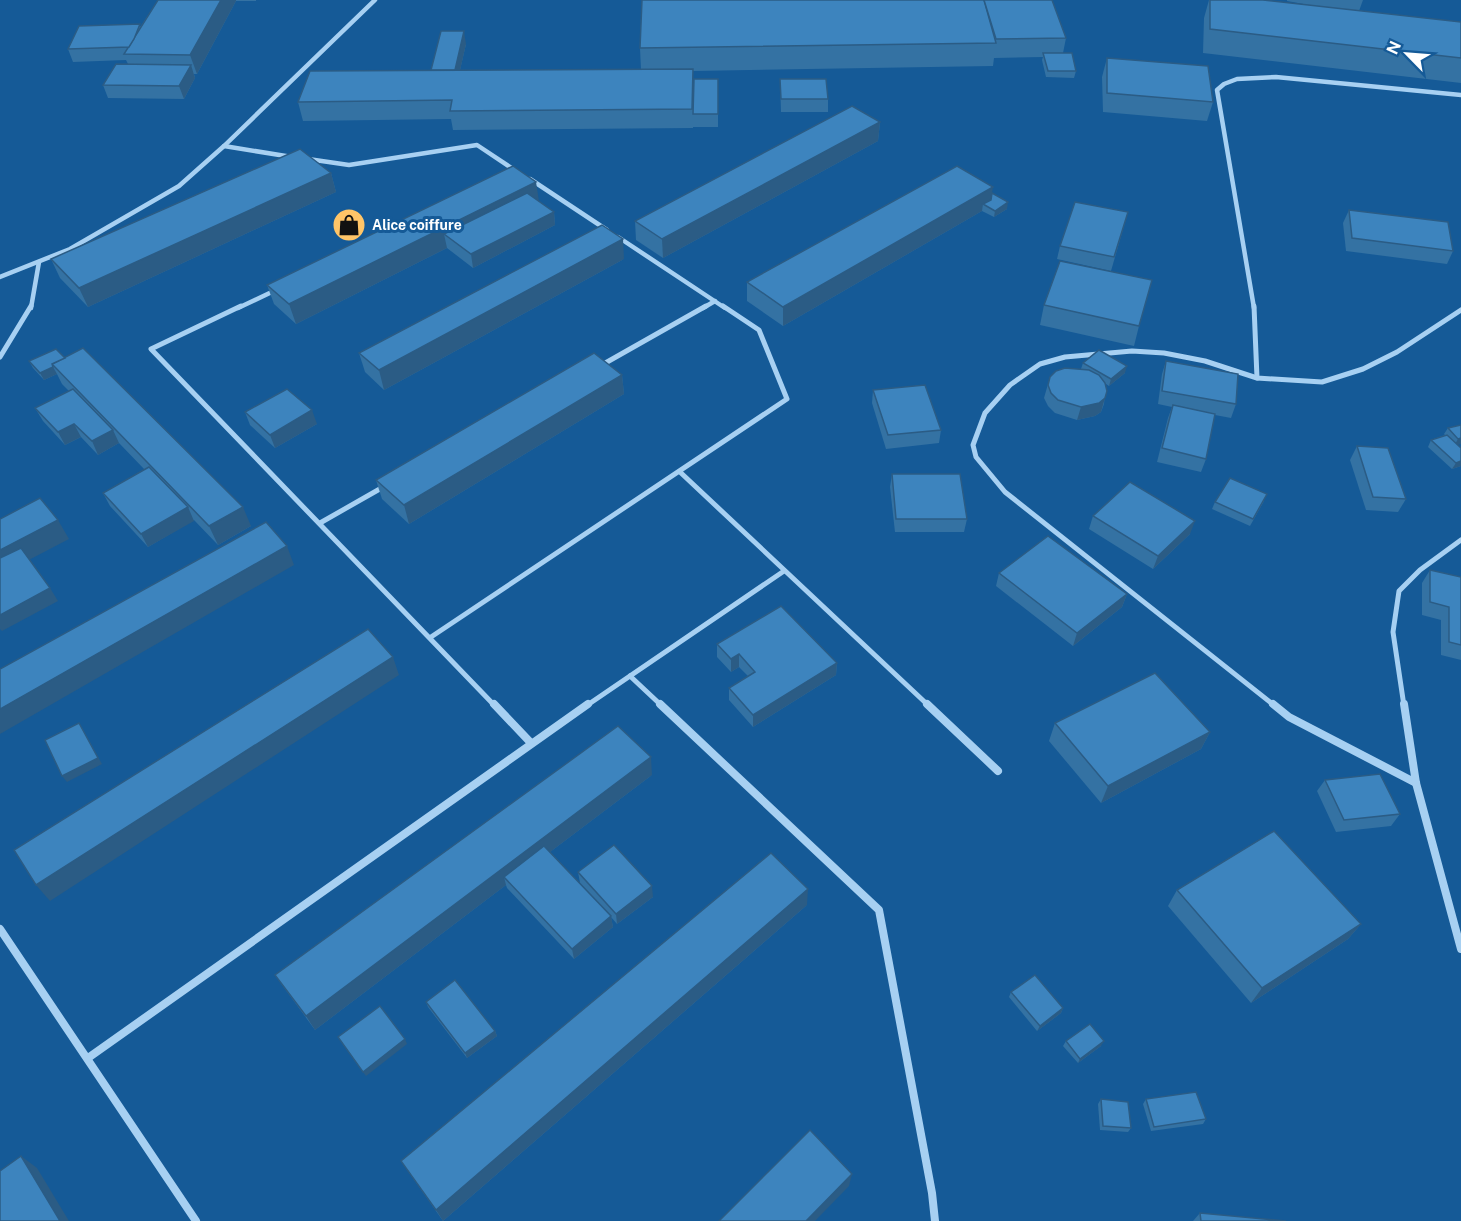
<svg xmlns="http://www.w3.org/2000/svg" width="1461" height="1221" viewBox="0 0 1461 1221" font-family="'Public Sans',sans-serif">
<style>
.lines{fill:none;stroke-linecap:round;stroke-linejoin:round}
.minor-far2{stroke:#a7d0f2;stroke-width:4.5}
.minor-far1{stroke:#a7d0f2;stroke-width:5}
.minor{stroke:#a7d0f2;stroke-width:8}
.wall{fill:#3472a3}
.shaded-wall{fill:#2b5c85}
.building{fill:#3d84be;stroke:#2b5c85;stroke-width:1.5}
.labels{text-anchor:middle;stroke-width:6;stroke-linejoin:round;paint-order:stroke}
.far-poi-label{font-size:14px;font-weight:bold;fill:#fff;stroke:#155a97;text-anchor:start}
</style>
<rect width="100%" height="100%" fill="#155a97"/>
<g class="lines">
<g class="minor-far2">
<polyline points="224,146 292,157"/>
<polyline points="308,159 349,165 477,145 516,171"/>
<polyline points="530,179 607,230"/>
<polyline points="618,237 725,308"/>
<polyline points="0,277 70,249 179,186 224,146 375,0"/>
<polyline points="31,308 39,262"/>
<polyline points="238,308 276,290"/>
<polyline points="703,308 715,301"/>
<polyline points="1254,308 1217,90 1224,84 1237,79 1276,77 1461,95"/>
</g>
<g class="minor-far1">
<polyline points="241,306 151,349 495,706"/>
<polyline points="1254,306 1257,378"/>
<polyline points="0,357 31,306"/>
<polyline points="600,366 706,306"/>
<polyline points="680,472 929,706"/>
<polyline points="320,523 385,486"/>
<polyline points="431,637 787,399 759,330 723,306"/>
<polyline points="630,676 662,706"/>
<polyline points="586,706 784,571"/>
<polyline points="1275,706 1005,492 976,457 973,445 985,413 1010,385 1040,364 1065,357 1132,351 1164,353 1205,361 1257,378 1322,382 1363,369 1397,352 1461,310"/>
<polyline points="1404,706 1393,632 1399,591 1420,570 1461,540"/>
</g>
<g class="minor">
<polyline points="494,704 531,743"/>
<polyline points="660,704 879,910 932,1193 935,1221"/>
<polyline points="927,704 998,771"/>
<polyline points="1273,704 1289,717 1416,783"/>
<polyline points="1404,704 1416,783 1461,949"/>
<polyline points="0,929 196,1221"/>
<polyline points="88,1058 588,704"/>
</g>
</g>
<g class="wall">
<polygon points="158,0 256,0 256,1 236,1 197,74 194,74 195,78 184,99 108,98 103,85 128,64 126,60 73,62 68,49 141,26"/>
<polygon points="642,0 1066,38 1063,53 1076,71 1074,78 1046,77 1042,60 1043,57 994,58 993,66 693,71 693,128 453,130 451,119 303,121 298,102 431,70 466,44 460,70 641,70 640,48"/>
<polygon points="1209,0 1263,0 1309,5 1287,1 1287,0 1363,0 1359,11 1461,22 1461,83 1203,53 1204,18"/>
<polygon points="1107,58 1213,102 1207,121 1103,112 1102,77"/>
<polygon points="718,79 718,127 693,127 693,114"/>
<polygon points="780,79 828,99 828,112 781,112"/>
<polygon points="880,122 878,141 663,258 636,240 635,221"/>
<polygon points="331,173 336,192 88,307 60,278 51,259"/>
<polygon points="992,193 1007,209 994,217 982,211 783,326 747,301 747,282"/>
<polygon points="538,201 554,212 555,225 473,268 447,248 296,324 274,304 267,285"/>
<polygon points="1349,210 1453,251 1447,264 1346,251 1343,223"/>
<polygon points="1128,212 1111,271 1057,259 1060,246"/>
<polygon points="624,259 384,390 365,372 359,353"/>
<polygon points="1044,305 1139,326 1134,346 1040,325"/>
<polygon points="65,358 251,526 218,545 194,520 148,547 110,506 103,493 145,470 119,443 98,455 81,437 65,445 43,421 35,408 69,391 62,384 57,374 44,380 33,368 29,361"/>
<polygon points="1166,361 1236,404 1231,418 1215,415 1206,459 1201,472 1157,462 1168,418 1172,407 1158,404 1162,374"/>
<polygon points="1083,363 1125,373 1109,386 1106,384 1104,404 1101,412 1095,416 1077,420 1055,413 1048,406 1044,398 1050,377 1081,369"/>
<polygon points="622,375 624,394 409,524 382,499 376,480"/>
<polygon points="873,390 941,430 939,443 886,449 872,403"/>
<polygon points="245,412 317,424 275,448 250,425"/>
<polygon points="1461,425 1458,445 1461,448 1461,466 1452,469 1428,447 1431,440 1445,435 1444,434 1448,428"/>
<polygon points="1357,446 1406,499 1398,512 1366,510 1350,460"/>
<polygon points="892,474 967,519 964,532 895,532 890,487"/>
<polygon points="1264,501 1250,526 1212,509 1215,502"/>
<polygon points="1093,516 1190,534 1153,569 1089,529"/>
<polygon points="1430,570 1461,577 1461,660 1441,655 1441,620 1422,615 1422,583"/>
<polygon points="999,573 1127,594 1122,607 1073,646 996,586"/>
<polygon points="717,644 837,663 836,675 753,727 729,700 729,688 748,676 739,667 731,672 717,657"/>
<polygon points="1055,723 1210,732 1201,749 1101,803 1049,741"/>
<polygon points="652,775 550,852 599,904 580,883 578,872 653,897 617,924 611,917 613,927 574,959 507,888 506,885 315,1030 285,989 275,975"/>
<polygon points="1325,780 1400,814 1391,826 1336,832 1317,791"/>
<polygon points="1177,890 1361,924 1348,939 1251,1003 1168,906"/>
<polygon points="807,905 443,1221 401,1161"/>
<polygon points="1011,992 1063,1008 1061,1013 1037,1031 1009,997"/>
<polygon points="426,1002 495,1031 497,1036 467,1058 428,1007"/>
<polygon points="1066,1041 1101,1046 1078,1063 1063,1046"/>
<polygon points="1101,1099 1131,1128 1128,1132 1100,1130 1098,1104"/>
<polygon points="1146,1099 1206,1119 1203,1124 1151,1131 1143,1104"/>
<polygon points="1200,1213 1286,1221 1193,1221"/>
</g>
<g class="shaded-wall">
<polygon points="221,0 236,0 236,1 197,74 190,55"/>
<polygon points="464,31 466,44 456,88 454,75"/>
<polygon points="191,65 195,78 184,99 179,86"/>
<polygon points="880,122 878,141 663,258 662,239"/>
<polygon points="331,173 336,192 88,307 79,288"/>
<polygon points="536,182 539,201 444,234 447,248 296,324 289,304"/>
<polygon points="993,187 990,206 983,204 982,211 783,326 783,307"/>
<polygon points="1008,202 1007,209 994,217 995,211"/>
<polygon points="554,212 555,225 473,268 471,254"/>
<polygon points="623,239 624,259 384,390 379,370"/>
<polygon points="1127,366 1125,373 1109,386 1111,379"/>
<polygon points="53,367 57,374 44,380 40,373"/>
<polygon points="622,375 624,394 409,524 404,505"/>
<polygon points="1107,391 1101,412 1095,416 1077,420 1081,407"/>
<polygon points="312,410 317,424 275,448 270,435"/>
<polygon points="74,424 81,437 65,445 58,432"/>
<polygon points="113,430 119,443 98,455 92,441"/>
<polygon points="1461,438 1461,444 1454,446 1458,439"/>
<polygon points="1461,461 1461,466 1452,469 1456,463"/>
<polygon points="188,507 194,521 148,547 141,534"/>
<polygon points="243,507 251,526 218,545 209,526"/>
<polygon points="58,520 69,539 0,575 0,550"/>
<polygon points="1195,521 1190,534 1153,569 1158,556"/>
<polygon points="287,546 294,565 0,734 0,709"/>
<polygon points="50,588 58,601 2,631 0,629 0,615"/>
<polygon points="1127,594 1122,607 1073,646 1077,633"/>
<polygon points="739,654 739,667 731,672 731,659"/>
<polygon points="393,657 399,675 50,901 36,885"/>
<polygon points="837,663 836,675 753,727 753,715"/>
<polygon points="79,723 102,764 67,782 62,776"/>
<polygon points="1210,732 1201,749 1101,803 1108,786"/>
<polygon points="651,757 652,775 509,883 504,877 506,885 315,1030 306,1016"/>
<polygon points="652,886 653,897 617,924 616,914"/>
<polygon points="808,889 807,905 443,1221 436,1210"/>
<polygon points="611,916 613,927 574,959 572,949"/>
<polygon points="1361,924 1348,939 1251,1003 1262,988"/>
<polygon points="1063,1008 1061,1013 1037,1031 1040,1026"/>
<polygon points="495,1031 497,1036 467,1058 465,1053"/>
<polygon points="405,1039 407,1044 366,1076 363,1072"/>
<polygon points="1104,1041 1101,1046 1078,1063 1080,1059"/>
<polygon points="21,1156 37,1168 69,1221 60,1221"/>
<polygon points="852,1174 849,1186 815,1221 806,1221"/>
</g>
<g class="building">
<polygon points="158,0 221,0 190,55 124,54"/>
<polygon points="642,0 984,0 996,43 640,48"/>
<polygon points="984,0 1052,0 1066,38 996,39"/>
<polygon points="1210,0 1263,0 1461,22 1461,58 1210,29"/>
<polygon points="140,24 134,39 129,47 68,49 79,26"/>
<polygon points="441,31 464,31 455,70 431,70"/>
<polygon points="1043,53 1072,53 1076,71 1048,71"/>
<polygon points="1107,58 1208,66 1213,102 1107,93"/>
<polygon points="116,64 191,65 179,86 103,85"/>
<polygon points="693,69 692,109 450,111 452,100 298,102 310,71"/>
<polygon points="694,79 718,79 718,114 693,114"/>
<polygon points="780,79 826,79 828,99 781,99"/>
<polygon points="852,106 880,122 662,239 635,221"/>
<polygon points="300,149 331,173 79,288 51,259"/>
<polygon points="513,166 536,182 289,304 267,285"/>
<polygon points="957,166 993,187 783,307 747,282"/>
<polygon points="527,193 554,212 471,254 444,234"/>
<polygon points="992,193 1008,202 995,211 983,204 991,200"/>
<polygon points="1075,202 1128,212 1114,257 1060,246"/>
<polygon points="1349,210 1448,222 1453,251 1352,238"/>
<polygon points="602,225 623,239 379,370 359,353"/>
<polygon points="1060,261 1152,280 1139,326 1044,305"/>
<polygon points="83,348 243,507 209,526 52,364"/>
<polygon points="56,349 65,358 52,364 53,367 40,373 29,361"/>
<polygon points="1099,350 1127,366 1111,379 1083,363"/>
<polygon points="594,353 622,375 404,505 376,480"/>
<polygon points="1166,361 1238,374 1236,404 1162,391"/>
<polygon points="1065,368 1089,370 1099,375 1105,383 1107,391 1105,398 1099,403 1081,407 1058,400 1051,393 1048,385 1050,377 1056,371"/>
<polygon points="925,385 941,430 888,435 873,390"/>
<polygon points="73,389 113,430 92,441 74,424 58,432 35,408"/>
<polygon points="287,389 312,410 270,435 245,412"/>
<polygon points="1173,405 1215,414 1206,459 1162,448"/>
<polygon points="1461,425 1461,438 1458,439 1448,428"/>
<polygon points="1447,435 1461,448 1461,461 1456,463 1431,440"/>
<polygon points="1357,446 1388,448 1406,499 1373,497"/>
<polygon points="149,467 188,507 141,534 103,493"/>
<polygon points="892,474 960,474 967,519 896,519"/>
<polygon points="1230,478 1267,494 1253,519 1215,502"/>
<polygon points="1130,482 1195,521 1158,556 1093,516"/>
<polygon points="40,498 58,520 0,550 0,519"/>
<polygon points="266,522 287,546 0,709 0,669"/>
<polygon points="1048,536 1127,594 1077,633 999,573"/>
<polygon points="21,548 50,588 0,615 0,558"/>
<polygon points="1430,570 1461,577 1461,645 1449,642 1449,607 1430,602"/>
<polygon points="781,606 837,663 753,715 729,688 755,672 739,654 731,659 717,644"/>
<polygon points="368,629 393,657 36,885 14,850"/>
<polygon points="1155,673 1210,732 1108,786 1055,723"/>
<polygon points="79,723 98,758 62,776 45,740"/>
<polygon points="618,726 651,757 306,1016 275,975"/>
<polygon points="1380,774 1400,814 1344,820 1325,780"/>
<polygon points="1274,831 1361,924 1262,988 1177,890"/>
<polygon points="614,845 652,886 616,914 578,872"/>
<polygon points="544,846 611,916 572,949 504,877"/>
<polygon points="771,853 808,889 436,1210 401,1161"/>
<polygon points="1035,975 1063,1008 1040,1026 1011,992"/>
<polygon points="455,980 495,1031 465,1053 426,1002"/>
<polygon points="380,1006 405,1039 363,1072 338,1037"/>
<polygon points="1090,1024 1104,1041 1080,1059 1066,1041"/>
<polygon points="1196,1092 1206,1119 1154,1127 1146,1099"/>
<polygon points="1101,1099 1128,1102 1131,1128 1103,1126"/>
<polygon points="810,1130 852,1174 806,1221 719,1221"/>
<polygon points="21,1156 60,1221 0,1221 0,1171"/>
<polygon points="1200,1213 1286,1221 1201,1221"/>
</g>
<defs>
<g id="shop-disc" transform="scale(1.725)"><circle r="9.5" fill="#ffc568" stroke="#155a97"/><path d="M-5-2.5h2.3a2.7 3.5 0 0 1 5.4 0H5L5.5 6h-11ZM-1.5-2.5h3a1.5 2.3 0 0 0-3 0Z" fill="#111"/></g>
</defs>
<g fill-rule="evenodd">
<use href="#shop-disc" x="349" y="225"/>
</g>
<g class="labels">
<g class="far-poi-label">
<text x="372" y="230">Alice coiffure</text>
</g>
</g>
<g transform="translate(1407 54) rotate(295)" stroke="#155a97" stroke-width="4.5" paint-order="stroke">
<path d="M0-4.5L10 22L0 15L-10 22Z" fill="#ffffff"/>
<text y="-9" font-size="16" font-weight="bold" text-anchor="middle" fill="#ffffff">N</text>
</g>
</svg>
